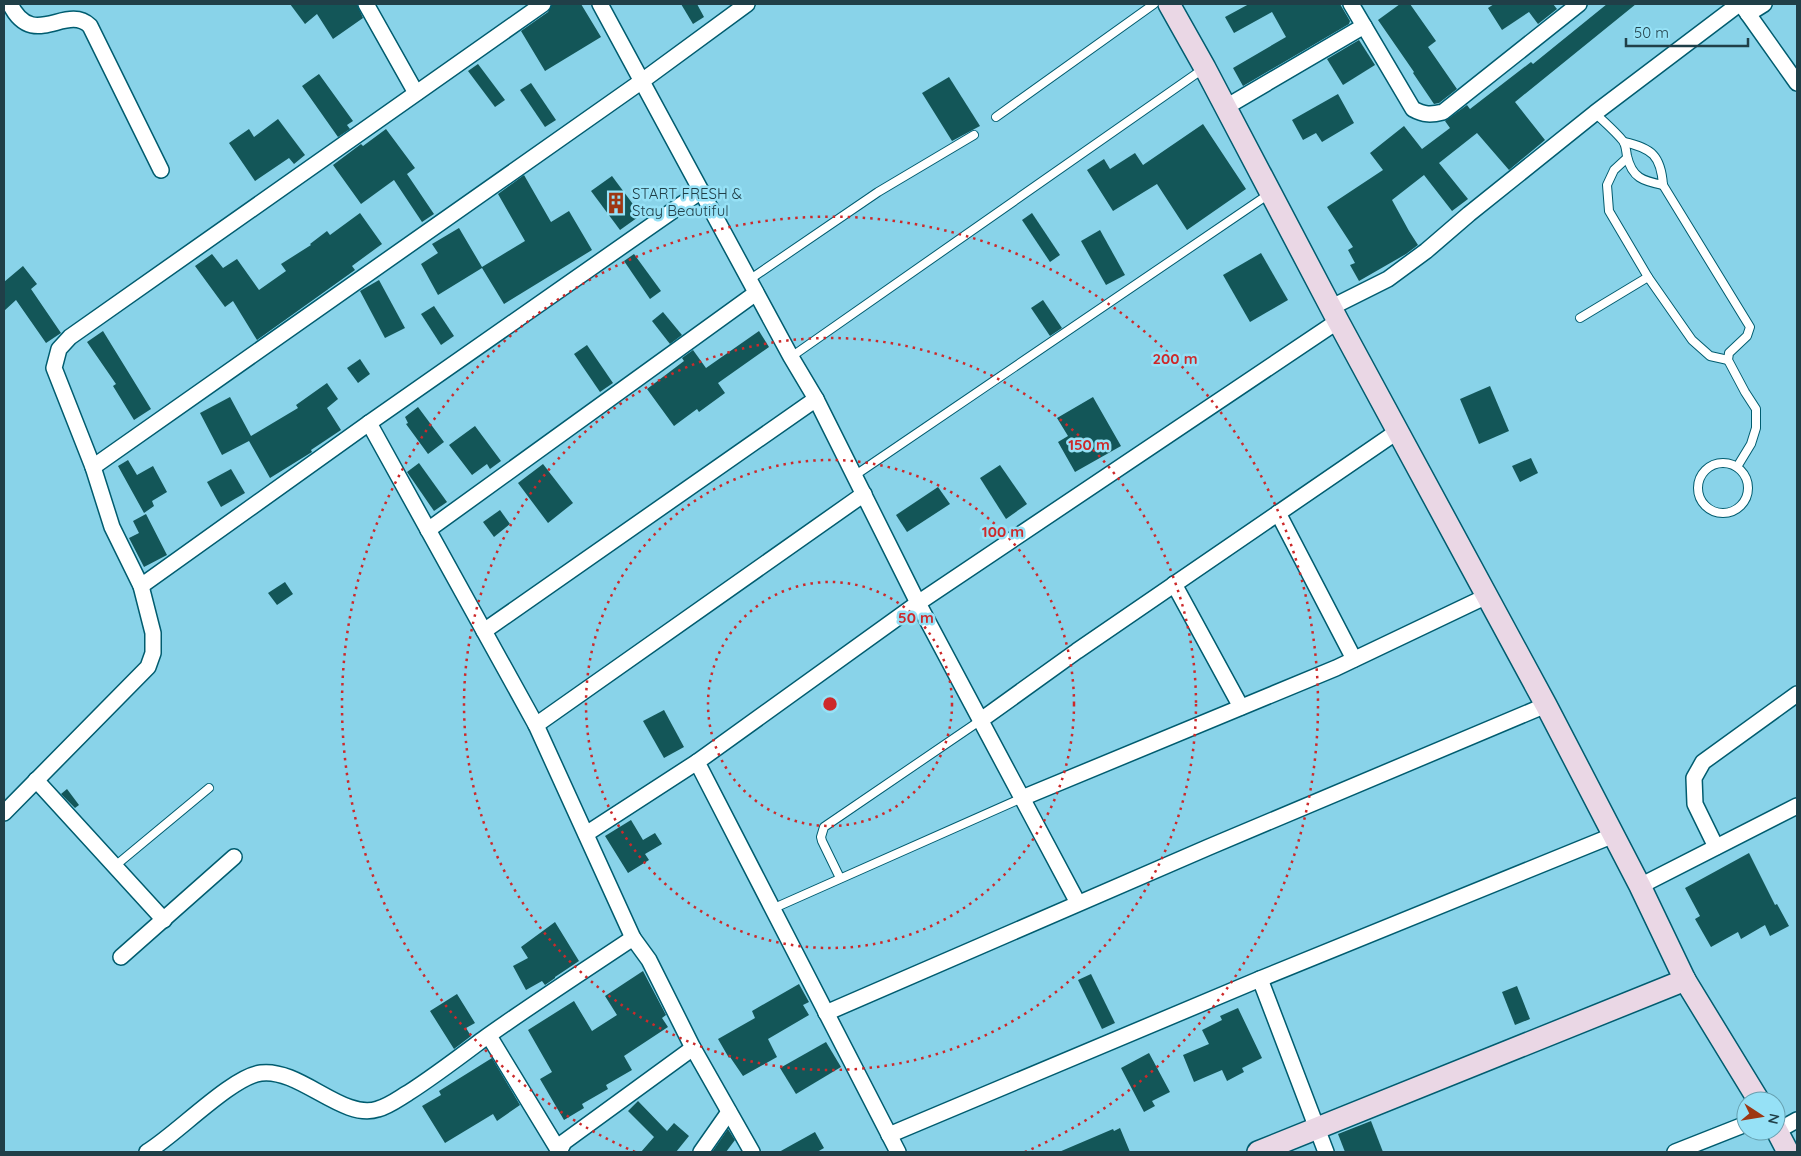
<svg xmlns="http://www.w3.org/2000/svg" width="1801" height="1156" viewBox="0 0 1801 1156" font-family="Quicksand,sans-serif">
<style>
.building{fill:#135658}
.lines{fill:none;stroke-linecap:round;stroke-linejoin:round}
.lane-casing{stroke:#005c6f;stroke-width:10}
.street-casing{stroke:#005c6f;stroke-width:18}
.secondary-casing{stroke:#005c6f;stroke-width:24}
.lane{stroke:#fff;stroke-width:8}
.street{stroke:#fff;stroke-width:15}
.secondary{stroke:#ead7e5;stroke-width:21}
.ring{fill:none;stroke:#cd292a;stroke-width:2.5;stroke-dasharray:2.5 5}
.labels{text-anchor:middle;stroke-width:5;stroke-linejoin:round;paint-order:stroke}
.poi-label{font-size:15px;fill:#203f48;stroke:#96e1f6;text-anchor:start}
.centre{fill:#cd292a;stroke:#96e1f6;stroke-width:2.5}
.ring-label{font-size:15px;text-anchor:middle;font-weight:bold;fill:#cd292a;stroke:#96e1f6;stroke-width:5;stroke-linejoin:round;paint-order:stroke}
</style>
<rect width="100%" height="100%" fill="#89d3e9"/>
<g class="building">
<polygon points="290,4 357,4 363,18 333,39 317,14 305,24"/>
<polygon points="552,4 581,4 601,37 545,71 521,31 548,12"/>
<polygon points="681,4 697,4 704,17 693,24"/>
<polygon points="1249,4 1340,4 1350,21 1349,24 1243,86 1233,68 1286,37 1272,12 1234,33 1225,17"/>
<polygon points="1400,4 1410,4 1436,41 1428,47 1457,89 1439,103 1434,104 1413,73 1414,72 1378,20"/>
<polygon points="1494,4 1553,4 1557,9 1538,24 1529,12 1502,30 1488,8"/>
<polygon points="1607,4 1636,4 1515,102 1545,140 1509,170 1477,133 1439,163 1468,199 1452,211 1424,175 1392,200 1409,231 1418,245 1406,254 1359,281 1350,265 1355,263 1348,250 1353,247 1327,207 1383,170 1370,153 1404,126 1422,149 1450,128 1445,121 1467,105 1470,109 1531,62 1533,64"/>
<polygon points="1359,40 1375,65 1343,85 1327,59"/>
<polygon points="478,64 505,100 495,107 468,71"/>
<polygon points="319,74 353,121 347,125 350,129 338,137 302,86"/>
<polygon points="949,77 980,126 952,141 922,93"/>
<polygon points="531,83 556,120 545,127 520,90"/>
<polygon points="1338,94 1354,123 1322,142 1316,133 1303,140 1292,120"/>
<polygon points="278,119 305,155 294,164 289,158 255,181 229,143 249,129 254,137"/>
<polygon points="1203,124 1246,189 1187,230 1157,184 1113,211 1087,170 1104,159 1110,169 1135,153 1143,165"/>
<polygon points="386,129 415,168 407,174 434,214 422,222 394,180 361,204 333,165 361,144 363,146"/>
<polygon points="524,175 551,222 569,211 592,250 504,304 482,268 438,295 421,264 438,253 432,244 459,228 482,267 525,241 498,194"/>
<polygon points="612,176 641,215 620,230 591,191"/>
<polygon points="360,213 382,244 352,266 355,270 257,340 233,301 225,307 195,266 212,254 223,268 237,259 259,290 286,271 281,264 311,245 310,244 327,231 330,235"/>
<polygon points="1032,213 1060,255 1050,262 1022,220"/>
<polygon points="1100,230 1125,275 1106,285 1081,241"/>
<polygon points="1261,253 1288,300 1250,322 1223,275"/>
<polygon points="634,254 661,291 650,299 624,261"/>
<polygon points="23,266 37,284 31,289 61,333 46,343 16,300 4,311 4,282"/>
<polygon points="379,280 405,328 385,338 360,291"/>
<polygon points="1043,300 1062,328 1050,336 1031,308"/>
<polygon points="434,306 454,336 441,345 421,314"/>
<polygon points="663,312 682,335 670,344 652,321"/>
<polygon points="103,331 151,409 134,420 113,386 116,384 87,342"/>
<polygon points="759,331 769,347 718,383 725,393 699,412 697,409 674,426 647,389 684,361 682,358 693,350 706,368"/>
<polygon points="587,345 613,383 600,392 574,354"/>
<polygon points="360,359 370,374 358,383 347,368"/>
<polygon points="327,383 338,399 327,408 341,430 311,450 312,452 270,478 249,441 222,455 200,413 230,397 251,436 298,408 296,405"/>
<polygon points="1490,386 1509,431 1479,444 1460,399"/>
<polygon points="1093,397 1121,446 1075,472 1058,442 1068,436 1057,418"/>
<polygon points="418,407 444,442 428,454 406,424 408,423 405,417"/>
<polygon points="475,426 501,461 490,469 487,464 472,475 449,445"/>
<polygon points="1531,458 1538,473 1520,482 1512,466"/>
<polygon points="128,460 137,475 153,466 167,492 152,501 154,506 144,513 118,466"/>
<polygon points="419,463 447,502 434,511 407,472"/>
<polygon points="543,464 573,503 548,523 518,483"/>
<polygon points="1000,465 1027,504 1006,519 980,478"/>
<polygon points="231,469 245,493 221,507 207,482"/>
<polygon points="938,487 950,504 907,532 896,515"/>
<polygon points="500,510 510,524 494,537 483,522"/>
<polygon points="146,514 167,555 144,567 129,538 139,533 133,521"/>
<polygon points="285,582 293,594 277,605 268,593"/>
<polygon points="664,710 684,747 664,758 643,721"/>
<polygon points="67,789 79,805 75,808 61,794"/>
<polygon points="631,820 643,840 655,833 662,844 645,854 649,860 628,873 605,836"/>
<polygon points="1749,853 1775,905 1777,904 1789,926 1770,936 1765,925 1741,939 1738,932 1711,947 1695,919 1700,916 1685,888"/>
<polygon points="555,922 579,961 555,977 555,978 545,985 542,981 526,990 513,966 528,958 521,947"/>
<polygon points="643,971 666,1015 662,1018 668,1027 624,1056 632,1070 606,1085 608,1089 582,1104 584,1108 564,1120 540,1079 552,1072 528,1030 574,1001 592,1031 617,1015 605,996"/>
<polygon points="1091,974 1115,1023 1102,1029 1078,980"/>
<polygon points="799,984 809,1002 803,1005 809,1015 768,1039 777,1057 743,1076 730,1057 729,1058 718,1039 755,1018 752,1011"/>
<polygon points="1517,986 1530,1019 1515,1025 1502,992"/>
<polygon points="457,994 475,1023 466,1028 471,1036 454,1049 430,1011"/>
<polygon points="1238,1008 1262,1058 1242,1068 1244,1072 1227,1081 1222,1070 1194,1082 1183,1055 1209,1044 1202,1030 1222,1020 1220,1016"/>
<polygon points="826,1042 841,1067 796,1094 780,1068"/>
<polygon points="1149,1053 1170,1092 1152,1101 1155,1106 1144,1112 1121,1068"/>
<polygon points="492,1058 520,1105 497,1121 493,1114 445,1143 422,1106 441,1095 439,1091"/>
<polygon points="638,1101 667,1131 674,1123 689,1136 676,1152 641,1152 654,1137 628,1111"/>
<polygon points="1371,1121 1383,1152 1345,1152 1338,1134"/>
<polygon points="1120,1128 1130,1152 1059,1152 1113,1129 1114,1131"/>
<polygon points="728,1129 735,1140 726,1152 712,1152"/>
<polygon points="815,1132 824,1148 817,1152 779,1152"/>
</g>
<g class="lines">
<g class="lane-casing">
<g id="lane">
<path d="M1595 113C1604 122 1615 131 1623 141 1626 145 1626 151 1627 156 1632 178 1643 181 1663 185"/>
<polyline points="996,117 1154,4"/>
<path d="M1624 142C1652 148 1661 156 1663 185L1750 327 1747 336 1729 353 1728 360 1745 392 1756 409V428L1751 444 1737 467"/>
<polyline points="1627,158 1614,170 1607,185 1609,211 1648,277 1692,340 1710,356 1728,360"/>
<polyline points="749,280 878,192 974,135"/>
<polyline points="1580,318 1648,277"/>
<polyline points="791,357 1203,69"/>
<circle cx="1723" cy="488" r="25"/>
<polyline points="854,476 1269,194"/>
<polyline points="115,866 209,788"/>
<polyline points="840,878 822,841 821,837 824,827 981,720"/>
<polyline points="772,909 1022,798"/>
</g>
</g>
<g class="street-casing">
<g id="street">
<path d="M10 4C33 51 66 3 90 26L161 170"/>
<polyline points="366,4 416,93"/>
<polyline points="600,4 791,357 816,399 918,603 1078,903"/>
<path d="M1351 4 1413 109C1424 115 1431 115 1443 112L1579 4"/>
<polyline points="1741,4 1797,83"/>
<polyline points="1748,14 1764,4"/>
<polyline points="1226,107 1364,26"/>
<polyline points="1332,307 1388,279 1426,251 1469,214 1595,113 1739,4"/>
<polyline points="369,423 536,725 633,938 649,960 693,1048 752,1152"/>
<polyline points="93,467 642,81 747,4"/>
<polyline points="1278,513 1354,659"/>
<polyline points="428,530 756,293"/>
<polyline points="1174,584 1241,707"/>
<polyline points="141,586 369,423 701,191"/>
<polyline points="484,631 816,399"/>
<polyline points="981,720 1077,651 1398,431"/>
<polyline points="536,725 864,494"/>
<polyline points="36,780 164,920"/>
<polyline points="1022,798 1336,668 1487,596"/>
<polyline points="4,813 148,667 153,653 153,633 141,586 112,527 93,467 54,368 59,349 70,337 543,4"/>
<polyline points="586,834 697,762"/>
<polyline points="1716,847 1695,804 1694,778 1703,762 1797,694"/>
<polyline points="1640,886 1797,806"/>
<polyline points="121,957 234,857"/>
<polyline points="1260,979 1326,1152"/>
<polyline points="826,1013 1209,847 1546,705"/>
<polyline points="489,1036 559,1151"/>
<polyline points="1777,1131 1797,1120"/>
<polyline points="889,1135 1260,979 1614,835"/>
<path d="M147 1152C177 1134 231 1077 261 1073 300 1068 343 1121 378 1109 389 1106 398 1099 408 1093 433 1077 458 1058 482 1040 531 1005 582 972 633 938"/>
<polyline points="559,1152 564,1142 693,1048"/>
<polyline points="701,1152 729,1112"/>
<polyline points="898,1152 697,762 918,603 1338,321"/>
<polyline points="1675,1152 1746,1124"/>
</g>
</g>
<g class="secondary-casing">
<g id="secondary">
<polyline points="1169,4 1205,68 1338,321 1546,705 1640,886 1685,980 1759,1101"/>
<polyline points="1776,1129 1788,1152"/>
<polyline points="1258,1152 1685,980"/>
</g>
</g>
<use href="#lane" class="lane"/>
<use href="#street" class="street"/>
<use href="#secondary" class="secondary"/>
</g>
<g class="ring">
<circle cx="830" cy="704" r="122"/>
<circle cx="830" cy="704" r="244"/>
<circle cx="830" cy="704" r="366"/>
<path d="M635 1152A488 488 0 1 1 1025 1152"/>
</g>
<defs>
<g id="building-bare" transform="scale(1.725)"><path d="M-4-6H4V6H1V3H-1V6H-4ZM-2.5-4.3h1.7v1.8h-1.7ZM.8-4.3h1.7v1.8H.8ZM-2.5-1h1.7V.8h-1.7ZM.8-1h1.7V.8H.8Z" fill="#9d3612" stroke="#96e1f6" stroke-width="2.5" paint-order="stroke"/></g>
</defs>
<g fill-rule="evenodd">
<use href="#building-bare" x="616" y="203"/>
</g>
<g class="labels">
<g class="poi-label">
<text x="632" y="199">START FRESH &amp;<tspan x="632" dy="17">Stay Beautiful</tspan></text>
</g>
</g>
<circle cx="830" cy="704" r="8" class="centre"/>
<g class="ring-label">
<text x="1175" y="364">200 m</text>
<text x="1089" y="450">150 m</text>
<text x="1003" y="537">100 m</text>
<text x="916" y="623">50 m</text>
</g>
<rect width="1801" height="1156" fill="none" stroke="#203f48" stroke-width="10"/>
<g transform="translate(1761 1116) rotate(102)"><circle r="24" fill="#96e1f6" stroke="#67a0b0"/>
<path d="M0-4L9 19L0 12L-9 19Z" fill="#9d3612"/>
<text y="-8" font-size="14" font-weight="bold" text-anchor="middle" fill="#203f48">N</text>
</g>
<path d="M1626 38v8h122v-8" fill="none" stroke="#203f48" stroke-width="2.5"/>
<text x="1634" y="38" font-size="15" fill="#203f48" stroke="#96e1f6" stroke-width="4" paint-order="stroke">50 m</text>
</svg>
